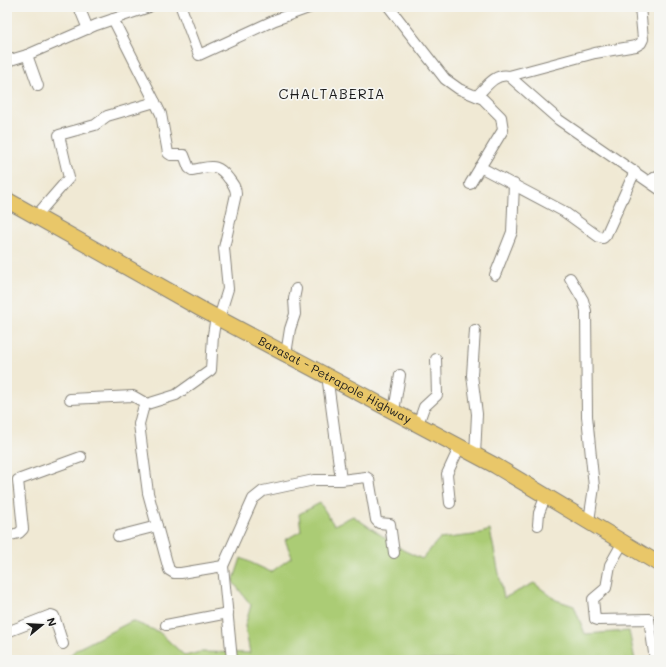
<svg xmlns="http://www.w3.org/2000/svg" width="666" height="667" viewBox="0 0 666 667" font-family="Mali,sans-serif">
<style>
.green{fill:#abcc74;stroke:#647448}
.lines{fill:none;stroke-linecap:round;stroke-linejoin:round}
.minor-casing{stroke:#868278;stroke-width:12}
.highway-casing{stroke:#868278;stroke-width:17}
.minor{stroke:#fff;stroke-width:10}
.highway{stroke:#e9c769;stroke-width:15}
.labels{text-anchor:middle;stroke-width:3.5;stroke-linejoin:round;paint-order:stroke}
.street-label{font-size:12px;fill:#1c1c1c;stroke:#f6f6f2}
.quarter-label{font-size:14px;letter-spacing:1px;fill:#1c1c1c;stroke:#f6f6f2}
</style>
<rect width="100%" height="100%" fill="#f6f6f2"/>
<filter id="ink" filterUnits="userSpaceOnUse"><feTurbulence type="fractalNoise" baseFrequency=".025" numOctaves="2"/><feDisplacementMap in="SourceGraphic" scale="8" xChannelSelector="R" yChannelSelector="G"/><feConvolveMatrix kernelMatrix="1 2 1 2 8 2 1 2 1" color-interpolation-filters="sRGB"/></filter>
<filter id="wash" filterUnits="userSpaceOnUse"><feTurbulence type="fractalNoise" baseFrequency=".012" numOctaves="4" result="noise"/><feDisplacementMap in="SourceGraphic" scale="16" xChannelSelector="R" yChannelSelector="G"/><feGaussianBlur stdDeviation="0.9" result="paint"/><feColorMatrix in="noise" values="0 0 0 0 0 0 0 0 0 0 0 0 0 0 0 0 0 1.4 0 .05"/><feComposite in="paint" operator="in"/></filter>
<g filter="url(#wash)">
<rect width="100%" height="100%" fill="#f0e9d4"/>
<polygon class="green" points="320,503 334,525 353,516 403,550 422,559 439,539 474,535 490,530 504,598 534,583 556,600 574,606 585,634 629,631 635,660 64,660 77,649 132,621 159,632 185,656 200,652 250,653 245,626 251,605 233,582 241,558 271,572 292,557 285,540 301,531 299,514"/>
</g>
<g filter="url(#ink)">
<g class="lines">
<g class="minor-casing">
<g id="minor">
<polyline points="79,7 88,29"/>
<polyline points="181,7 199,55 275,20 311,7"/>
<polyline points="389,7 445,79 459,89 483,99 501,117 503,130 470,184"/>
<path d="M113 19 161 114 168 153 171 155H184L189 168 192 170C211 167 217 162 229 179 233 184 236 188 236 194L224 248 228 289 219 318"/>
<polyline points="27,55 38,86"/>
<polyline points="7,61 27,55 96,25 149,7"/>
<polyline points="509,76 595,53 636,46 641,43 643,39 640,7"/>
<path d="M477 96C486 87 495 73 509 76L559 120 659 189"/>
<polyline points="480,167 563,211 599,237 603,238 606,235 635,171"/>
<polyline points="649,181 659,175"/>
<polyline points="36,216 69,178 59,135 95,125 107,116 155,102"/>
<polyline points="495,275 512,232 514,184"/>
<polyline points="570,278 583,300 586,311 587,416 594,487 589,521"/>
<polyline points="216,316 213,335 211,370 176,395 147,404 143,409 139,424 148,493 169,570 174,573 181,573 223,566"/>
<polyline points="475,330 472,375 477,414 475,455"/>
<polyline points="286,354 290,329 295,314 294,299 296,289"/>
<polyline points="70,399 133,396 147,404"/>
<polyline points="394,411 400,375"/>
<polyline points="418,424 424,407 437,395 436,359"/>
<polyline points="341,480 366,477 369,479 376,520 379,523 390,524 394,553"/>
<polyline points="450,503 447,474 460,446"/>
<polyline points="538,525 539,513 546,495"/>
<polyline points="7,536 19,533 23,529 18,480 81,457"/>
<polyline points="118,536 157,526"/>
<polyline points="623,542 610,565 606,588 593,599 595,619 598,620 649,619 655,660"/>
<polyline points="166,625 228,613"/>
<polyline points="7,632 51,615 54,616 63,644"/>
<polyline points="232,660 223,566 253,499 263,491 314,480 341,480 327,375"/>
</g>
</g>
<g class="highway-casing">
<g id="highway">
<path id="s1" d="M7 200 201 309 496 466 659 564"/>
</g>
</g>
<use href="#minor" class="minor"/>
<use href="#highway" class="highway"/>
</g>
</g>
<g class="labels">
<g class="street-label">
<text dy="4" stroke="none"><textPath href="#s1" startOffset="374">Barasat - Petrapole Highway</textPath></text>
</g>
<g class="quarter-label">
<text x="332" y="99">CHALTABERIA</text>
</g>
</g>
<rect width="666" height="667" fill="none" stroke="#f6f6f2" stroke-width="24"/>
<g transform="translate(42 625) rotate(72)" stroke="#f6f6f2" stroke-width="3" paint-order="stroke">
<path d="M0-3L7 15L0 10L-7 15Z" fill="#1c1c1c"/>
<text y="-6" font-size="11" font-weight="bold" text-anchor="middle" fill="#1c1c1c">N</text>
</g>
</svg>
